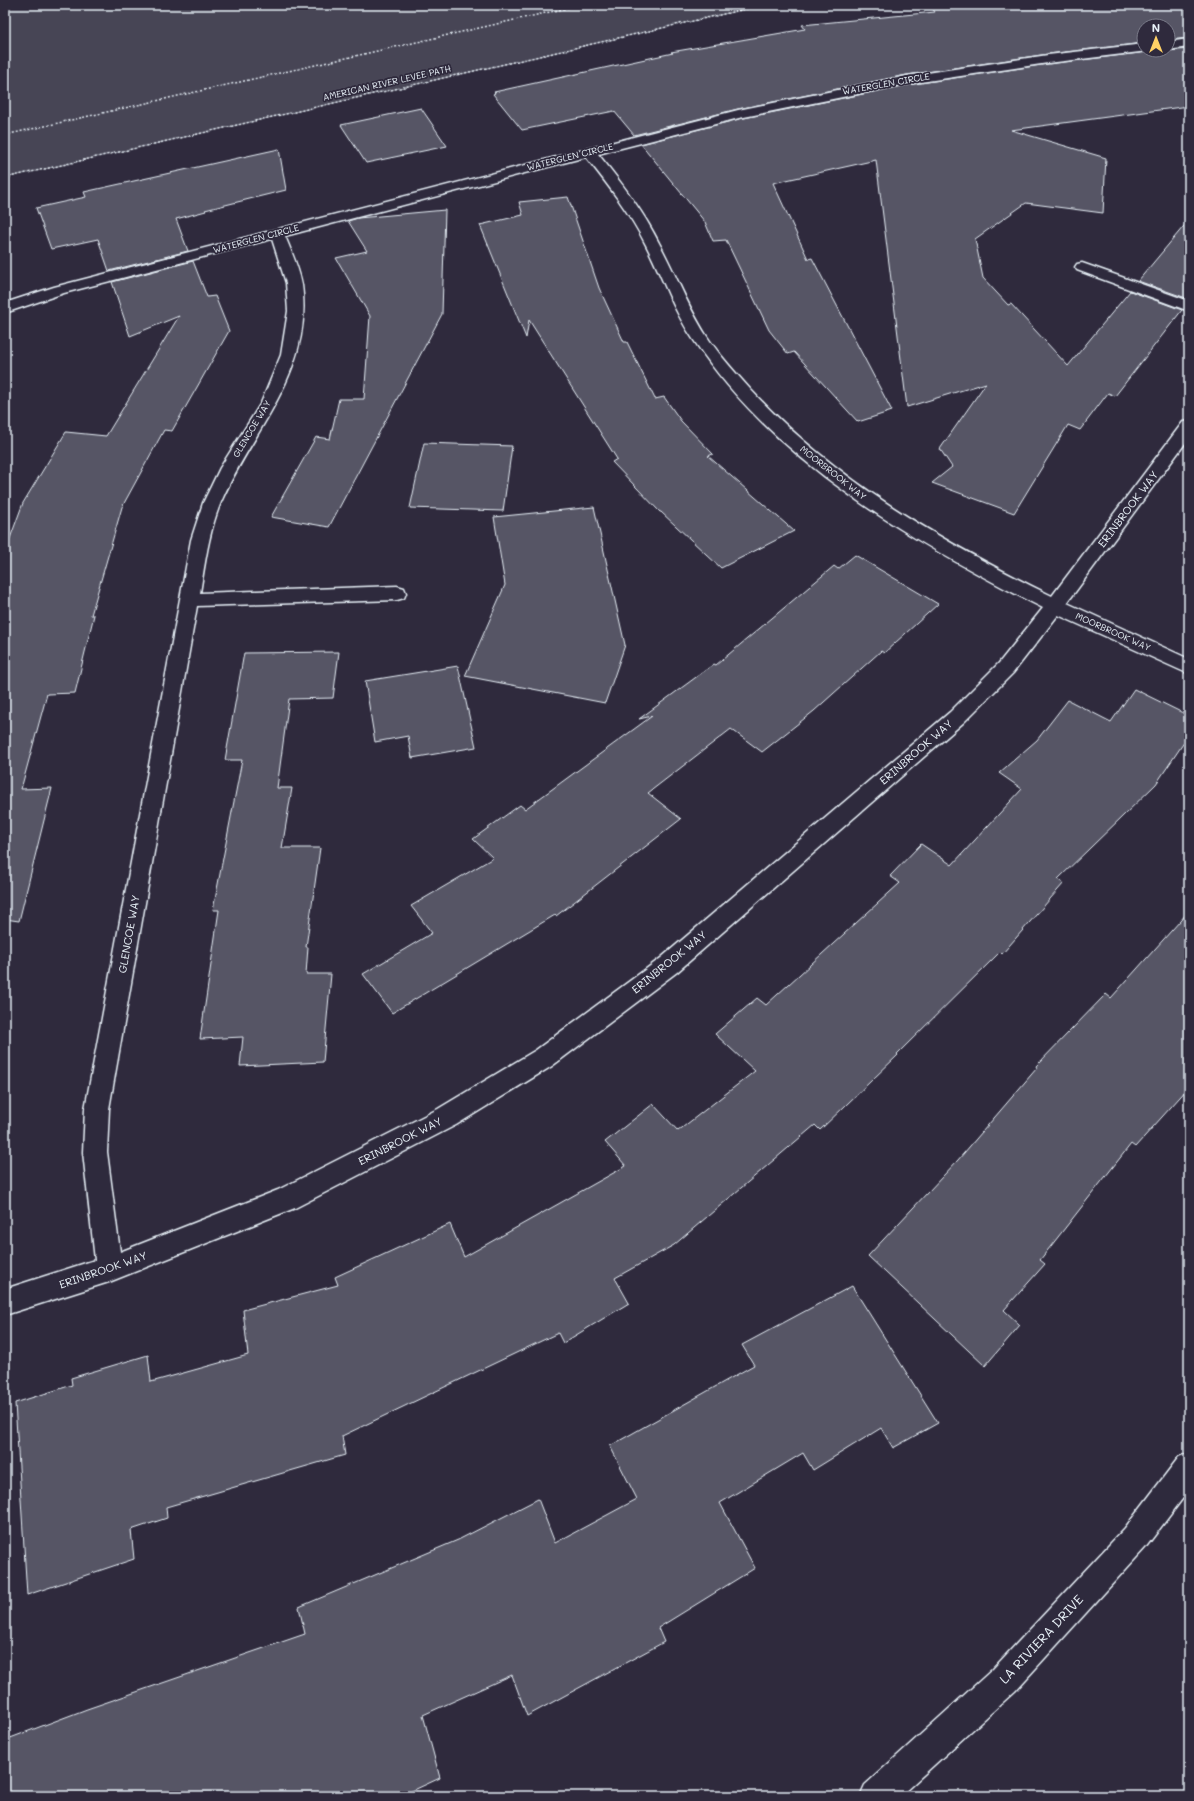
<svg xmlns="http://www.w3.org/2000/svg" width="1194" height="1801" viewBox="0 0 1194 1801" font-family="Mali,sans-serif">
<style>
.green{fill:#464455;stroke:#979aa6}
.building{fill:#575565;stroke:#e8f1f8}
.lines{fill:none;stroke-linecap:round;stroke-linejoin:round}
.street-casing{stroke:#e8f1f8;stroke-width:3}
.secondary-casing{stroke:#e8f1f8;stroke-width:3}
.path{stroke:#e8f1f8;stroke-width:1.5;stroke-dasharray:2 2;stroke-linecap:butt}
.street{fill:#2f2a3d;fill-rule:evenodd}
.secondary{fill:#2f2a3d;fill-rule:evenodd}
.labels{text-anchor:middle;stroke-width:3.5;stroke-linejoin:round;paint-order:stroke}
.far-street-label{font-size:9px;fill:#e8f1f8;stroke:#2f2a3d}
.street-label{font-size:11px;fill:#e8f1f8;stroke:#2f2a3d}
.near-street-label{font-size:13px;fill:#e8f1f8;stroke:#2f2a3d}
</style>
<rect width="100%" height="100%" fill="#2f2a3d"/>
<filter id="ink" filterUnits="userSpaceOnUse"><feTurbulence type="fractalNoise" baseFrequency=".025" numOctaves="2"/><feDisplacementMap in="SourceGraphic" scale="8" xChannelSelector="R" yChannelSelector="G"/><feConvolveMatrix kernelMatrix="1 2 1 2 8 2 1 2 1" color-interpolation-filters="sRGB"/></filter>
<g filter="url(#ink)">
<polygon class="green" points="5,5 773,5 750,8 5,178"/>
<g class="building">
<polygon points="930,5 1189,5 1189,38 1168,40 1168,26 1144,26 1144,43 1048,54 907,75 738,109 634,135 614,111 522,130 493,94 495,93 494,92 673,53 671,52 805,29 802,25 935,12"/>
<polygon points="1189,49 1189,106 1011,130 1106,158 1103,213 1026,203 975,239 983,278 1008,305 1011,304 1068,366 1130,291 1182,310 1115,396 1108,393 1080,430 1068,425 1014,513 932,483 952,467 940,449 986,383 907,407 876,160 773,183 808,259 812,258 892,411 858,422 794,352 788,354 769,330 726,240 713,241 705,222 641,144 739,119 907,85 1048,64 1148,52 1149,50 1168,51"/>
<polygon points="421,108 447,146 366,163 341,125"/>
<polygon points="279,149 286,190 205,210 206,211 176,219 188,251 109,271 98,239 51,249 36,208 86,197 84,192"/>
<polygon points="568,197 599,288 624,342 627,342 655,399 664,397 681,421 713,454 708,456 794,531 721,568 661,512 660,512 612,462 617,459 529,320 526,338 480,225 523,215 519,202"/>
<polygon points="445,210 442,314 329,527 271,517 316,437 330,439 339,399 364,399 370,316 336,258 367,251 348,221 358,218"/>
<polygon points="1189,220 1189,299 1138,281"/>
<polygon points="193,261 207,297 215,296 229,331 172,431 164,430 122,507 91,615 94,615 75,693 47,694 21,789 52,788 19,921 5,919 5,552 23,503 66,432 106,436 179,316 130,336 112,282"/>
<polygon points="424,443 512,446 503,511 410,508"/>
<polygon points="594,507 625,645 605,703 465,676 505,585 494,517"/>
<polygon points="855,555 938,604 884,653 881,651 814,711 762,752 731,729 648,793 681,819 556,916 555,915 392,1013 363,974 432,933 411,906 493,858 473,839 520,805 525,809 652,716 639,719 714,664 716,665 834,566 838,569"/>
<polygon points="339,652 333,698 289,699 277,788 292,788 282,848 320,848 306,947 308,947 306,974 331,974 323,1062 240,1066 243,1037 200,1039 219,910 213,910 242,760 225,760 244,653"/>
<polygon points="458,666 476,747 412,758 408,736 375,742 365,681"/>
<polygon points="1134,689 1189,716 1189,735 1156,784 1058,879 1064,883 1002,954 1000,952 897,1054 898,1055 820,1130 815,1125 674,1245 615,1278 629,1303 563,1343 558,1333 342,1436 345,1455 166,1507 167,1518 131,1530 134,1559 27,1595 15,1403 72,1385 71,1378 148,1355 151,1382 248,1355 243,1310 338,1285 335,1277 450,1224 464,1257 626,1166 605,1142 653,1104 678,1131 755,1071 715,1034 757,998 766,1005 900,883 890,876 921,844 952,865 1022,789 999,773 1037,740 1068,700 1111,722"/>
<polygon points="1189,911 1189,1087 1135,1147 1131,1144 1040,1260 1045,1264 1004,1310 1020,1325 985,1366 868,1256 958,1160 1037,1068 1036,1066 1106,994 1111,998"/>
<polygon points="852,1286 938,1423 893,1448 881,1428 813,1470 803,1453 720,1503 755,1568 658,1628 664,1642 527,1716 512,1675 423,1715 440,1778 401,1796 5,1796 5,1740 87,1709 305,1634 299,1607 458,1540 538,1499 555,1543 637,1499 610,1446 754,1365 742,1345"/>
</g>
<g class="lines">
<g class="street-casing">
<g id="street">
<polygon points="1189,39 1189,47 1168,50 1168,42"/>
<path d="M1144 44V50L1148 51 1048 63 907 84 739 118 598 154C621 182 643 211 659 243 677 276 689 311 710 341 722 358 736 373 750 389 834 480 942 542 1052 596L1183 422 1189 421V438L1067 603 1189 659V674L1058 615 1013 673 964 722 677 972 552 1066 456 1125 295 1208 109 1282 5 1315V1289L95 1260 83 1152 85 1109 191 540 203 503 220 468 261 403 281 355 288 311 286 283 272 239 64 293 5 313V303L54 287 738 110 907 76 1048 55ZM586 157C608 185 630 213 646 245 662 276 673 310 693 339 775 463 914 543 1043 608L999 663 950 712 661 958 536 1050 438 1109 278 1190 120 1252 107 1152 109 1109 197 606 397 600 404 598 406 593 404 588 397 586 200 593C205 562 209 531 221 502 253 428 314 372 302 285 299 268 291 251 285 236Z"/>
<polygon points="1082,263 1189,301 1189,311 1077,270 1075,267 1077,264"/>
</g>
</g>
<g class="secondary-casing">
<polygon id="secondary" points="1189,1453 1189,1490 1145,1548 1015,1691 900,1796 860,1796 865,1785 993,1669 1125,1528 1179,1457"/>
</g>
<g class="path">
<polyline points="5,135 581,5"/>
<polyline points="5,178 750,8 773,5"/>
</g>
<use href="#street" class="street"/>
<use href="#secondary" class="secondary"/>
</g>
</g>
<g class="labels">
<g class="far-street-label">
<text transform="translate(387 83) rotate(-13)" y="3">AMERICAN RIVER LEVEE PATH</text>
<text transform="translate(886 84) rotate(-10)" y="3">WATERGLEN CIRCLE</text>
<text transform="translate(570 157) rotate(-14)" y="3">WATERGLEN CIRCLE</text>
<text transform="translate(256 239) rotate(-15)" y="3">WATERGLEN CIRCLE</text>
<text transform="translate(252 429) rotate(-59)" y="3">GLENCOE WAY</text>
<text transform="translate(833 473) rotate(38)" y="3">MOORBROOK WAY</text>
<text transform="translate(1113 632) rotate(24)" y="3">MOORBROOK WAY</text>
</g>
<g class="street-label">
<text transform="translate(1128 509) rotate(-53)" y="4">ERINBROOK WAY</text>
<text transform="translate(916 752) rotate(-41)" y="4">ERINBROOK WAY</text>
<text transform="translate(129 934) rotate(-80)" y="4">GLENCOE WAY</text>
<text transform="translate(669 962) rotate(-39)" y="4">ERINBROOK WAY</text>
<text transform="translate(400 1141) rotate(-27)" y="4">ERINBROOK WAY</text>
<text transform="translate(103 1270) rotate(-19)" y="4">ERINBROOK WAY</text>
</g>
<g class="near-street-label">
<text transform="translate(1041 1639) rotate(-47)" y="5">LA RIVIERA DRIVE</text>
</g>
</g>
<rect width="1194" height="1801" fill="none" stroke="#2f2a3d" stroke-width="20"/>
<rect x="10" y="10" width="1174" height="1781" fill="none" stroke="#e8f1f8" stroke-width="1.5" filter="url(#ink)"/>
<g transform="translate(1156 38)"><circle r="19" fill="#2f2a3d" stroke="#797a88"/>
<path d="M0-3L7 15L0 10L-7 15Z" fill="#ffd166"/>
<text y="-6" font-size="11" font-weight="bold" text-anchor="middle" fill="#e8f1f8">N</text>
</g>
</svg>
